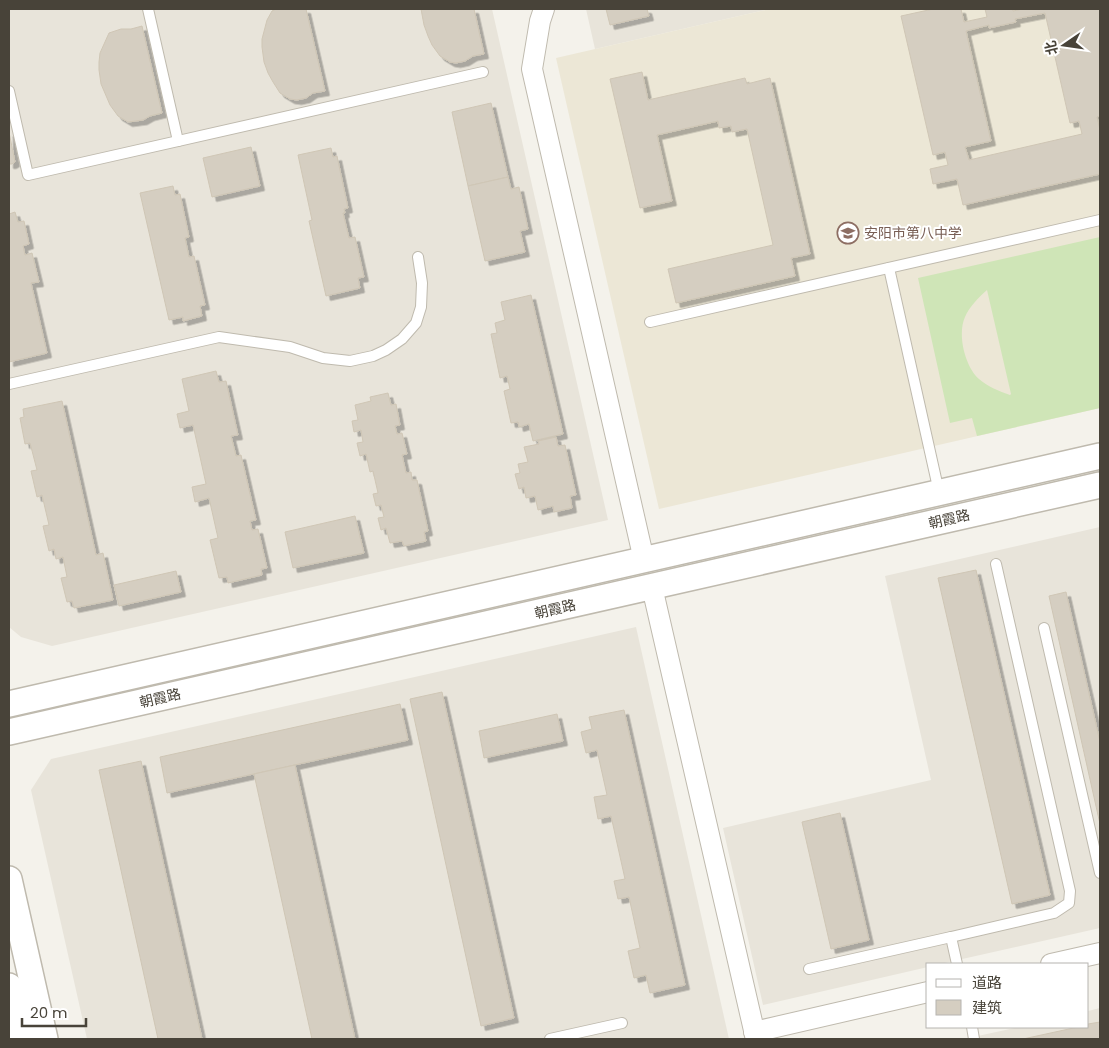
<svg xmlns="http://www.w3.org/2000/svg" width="1109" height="1048" viewBox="0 0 1109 1048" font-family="Poppins,'Noto Sans SC',sans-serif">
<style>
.residential{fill:#e8e4da}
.education{fill:#ece7d6}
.grass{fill:#cfe5b7;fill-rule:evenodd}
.building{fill:#d5cec1;stroke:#cfc6b5;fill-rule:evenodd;filter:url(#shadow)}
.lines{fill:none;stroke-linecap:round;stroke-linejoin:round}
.service-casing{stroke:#bfbaae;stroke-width:12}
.minor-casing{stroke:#bfbaae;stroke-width:22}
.tertiary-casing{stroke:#bfbaae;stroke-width:28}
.service{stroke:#fff;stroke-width:10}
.minor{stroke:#fff;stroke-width:20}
.tertiary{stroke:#fff;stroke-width:25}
.labels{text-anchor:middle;stroke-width:4;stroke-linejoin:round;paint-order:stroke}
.education-label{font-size:14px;fill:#785e54;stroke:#fff;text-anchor:start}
.street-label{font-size:14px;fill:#484339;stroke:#fff}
</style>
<defs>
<filter id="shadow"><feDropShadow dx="4.5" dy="4.5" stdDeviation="0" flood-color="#0004"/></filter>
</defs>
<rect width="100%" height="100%" fill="#f4f2eb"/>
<g class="residential">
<polygon points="9,9 492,9 608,520 52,646 21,637 9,627"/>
<polygon points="586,9 770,9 595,49"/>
<polygon points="1100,527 1100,928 940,964 928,964 928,967 763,1005 723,828 931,780 885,576"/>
<polygon points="636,627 729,1039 87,1039 31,790 51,759"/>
<polygon points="1100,1008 1100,1039 964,1039 1019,1027 1088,1027 1088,1011"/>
</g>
<polygon class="education" points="770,9 1100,9 1100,408 659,509 556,58"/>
<path class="grass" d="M1100 237V408L977 436 972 418 950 423 918 278ZM987 290 1011 394 1010 395C999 391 988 387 979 379 965 367 957 334 965 317 969 307 979 297 987 290Z"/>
<g class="building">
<polygon points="276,9 306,9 325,91 313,93 306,98 297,100 290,99 280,93 273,82 268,73 264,62 262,47 262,39 267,20 272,11"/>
<polygon points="421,9 474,9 484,54 473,56 465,61 456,63 450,62 440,56 432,45 428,36 424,25"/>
<polygon points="606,9 647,9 649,16 610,25"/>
<path d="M933 9H961L964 22 987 17 985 9H1013V11L1022 9H1100V116L1097 117 1100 130V174L963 205 957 179 933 184 930 169 948 165 945 152 933 155 901 16ZM1045 13 1070 123 1079 121 1082 134 969 160 965 147 991 141 966 31 989 25V28L1016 22 1015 19Z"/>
<polygon points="142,26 162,113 150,116 143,120 128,122 118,116 110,105 101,84 99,70 99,62 100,53 109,33 121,29 131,29"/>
<polygon points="642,72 648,100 745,78 747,84 770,78 810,254 791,258 795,276 676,303 668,269 773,245 747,129 732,132 731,126 719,128 718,121 657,135 672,201 640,208 610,79"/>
<polygon points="491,103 508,177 468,186 452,112"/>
<polygon points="9,132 15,162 12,164 9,164"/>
<polygon points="251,147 260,186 212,197 203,158"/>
<polygon points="331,148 333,157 337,156 348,208 344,209 345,213 343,213 349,238 355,237 364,277 358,278 360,288 326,296 309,221 312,220 298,155"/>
<polygon points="508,177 511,189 519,187 528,229 520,231 525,252 485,261 468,186"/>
<polygon points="173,186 175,195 180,194 189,237 185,238 189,257 194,256 205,305 200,306 202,316 183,321 183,317 169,320 140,193"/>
<polygon points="15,212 18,222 24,221 29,244 23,246 25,255 32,253 39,282 31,283 47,353 9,362 9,214"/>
<polygon points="531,295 563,434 533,441 529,424 519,427 518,422 511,423 504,391 510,389 507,376 500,378 491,334 497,333 495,323 505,320 501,302"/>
<polygon points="216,371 219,382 226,381 238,435 231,436 236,456 241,455 256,520 250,521 252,530 258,529 267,568 261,569 262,575 228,583 227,577 219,578 210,540 218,538 209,498 195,502 192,487 206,484 193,425 180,428 177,414 189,411 182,379"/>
<polygon points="388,393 391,405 396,404 400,425 395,426 397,434 402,433 407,454 402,455 406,473 411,472 412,480 417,480 428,531 424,532 426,541 404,546 402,541 390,543 386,528 381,530 378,518 384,517 381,505 376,506 373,494 378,493 373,471 370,472 366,454 360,456 357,443 363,442 361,430 354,432 352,421 358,420 355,405 371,401 370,397"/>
<polygon points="62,401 96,555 103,553 113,600 74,608 72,601 67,602 61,578 67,577 63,557 56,559 54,549 49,551 43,526 49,525 42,495 37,497 31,471 37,470 30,443 25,444 20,418 24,417 23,409"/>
<polygon points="556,437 558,446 565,445 576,495 570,496 572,508 554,512 553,506 538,510 535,496 526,498 524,487 519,489 515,474 520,473 518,464 528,462 524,447 539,444 538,441"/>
<polygon points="355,516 364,553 293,568 285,532"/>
<polygon points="976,570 1050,895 1012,904 938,578"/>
<polygon points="176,571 181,592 119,606 114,585"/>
<polygon points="1066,592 1100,742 1100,824 1049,596"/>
<polygon points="442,692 514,1018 481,1026 410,699"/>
<polygon points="400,704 408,740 167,793 160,757"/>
<polygon points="624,710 685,985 650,993 646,975 634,978 628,951 640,948 629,897 618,899 614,881 625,879 611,816 598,819 594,797 607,795 597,750 586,753 581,732 592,729 589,717"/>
<polygon points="557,714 563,741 484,758 479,731"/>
<polygon points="141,761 202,1039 158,1039 99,770"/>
<polygon points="295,765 355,1039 312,1039 254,774"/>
<polygon points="840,813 869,940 831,949 802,822"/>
<polygon points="1100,1022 1100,1039 1023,1039 1078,1027 1088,1027 1088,1024"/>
</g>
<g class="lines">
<g class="service-casing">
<g id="service">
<polyline points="148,9 178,141"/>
<polyline points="9,91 28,175 483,72"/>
<polyline points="889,268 939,492"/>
<polyline points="650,322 1100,220"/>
<polyline points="9,384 219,337 290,347 323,358 350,361 373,356 386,350 402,339 416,323 421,307 422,283 418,257"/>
<polyline points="1044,628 1100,873"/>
<polyline points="957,964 951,937 1054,913 1069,903 1070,891 996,564"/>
<polyline points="809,969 951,937"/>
<polyline points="972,1027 974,1039"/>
<polyline points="550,1039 622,1023"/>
</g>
</g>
<g class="minor-casing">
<g id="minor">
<polyline points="544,9 540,21 532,69 644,560"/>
<polyline points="652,587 756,1039"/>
<polyline points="1051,964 1100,953"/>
<polyline points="754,1032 928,992"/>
</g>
</g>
<g class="tertiary-casing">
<g id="tertiary">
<polyline points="9,704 1100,456"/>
<polyline points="9,732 1100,485"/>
<polyline points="9,879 45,1039"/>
<polyline points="9,986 21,1039"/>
</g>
</g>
<use href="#service" class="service"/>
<use href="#minor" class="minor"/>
<use href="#tertiary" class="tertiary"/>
</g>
<defs>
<g id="school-ring" transform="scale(1.125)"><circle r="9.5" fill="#fff" stroke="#8d6e63" stroke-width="1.5"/><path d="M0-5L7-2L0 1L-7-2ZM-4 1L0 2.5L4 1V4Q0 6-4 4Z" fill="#8d6e63"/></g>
</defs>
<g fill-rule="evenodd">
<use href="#school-ring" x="848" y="233"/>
</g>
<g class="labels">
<g class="education-label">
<text x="864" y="238">安阳市第八中学</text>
</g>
<g class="street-label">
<text transform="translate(949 519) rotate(-13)" y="5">朝霞路</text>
<text transform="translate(555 609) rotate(-13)" y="5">朝霞路</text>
<text transform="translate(160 698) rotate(-13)" y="5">朝霞路</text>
</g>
</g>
<rect width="1109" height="1048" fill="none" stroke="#484339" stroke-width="20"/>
<rect x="926" y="963" width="162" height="65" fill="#ffffff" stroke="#b6b4b0"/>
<rect x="936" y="979" width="25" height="8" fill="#ffffff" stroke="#b6b4b0"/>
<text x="972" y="988" font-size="15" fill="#484339">道路</text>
<rect x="936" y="1000" width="25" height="15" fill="#d5cec1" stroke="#b6b4b0"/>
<text x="972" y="1013" font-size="15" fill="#484339">建筑</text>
<g transform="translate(1064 45) rotate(257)" stroke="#ffffff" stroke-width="4" paint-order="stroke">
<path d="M0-4L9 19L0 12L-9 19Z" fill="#484339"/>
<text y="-8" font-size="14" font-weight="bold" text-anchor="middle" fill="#484339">北</text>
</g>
<path d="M22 1018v8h64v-8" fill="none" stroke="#484339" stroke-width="2.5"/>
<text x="30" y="1018" font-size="15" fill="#484339" stroke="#ffffff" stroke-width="4" paint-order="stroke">20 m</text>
</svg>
